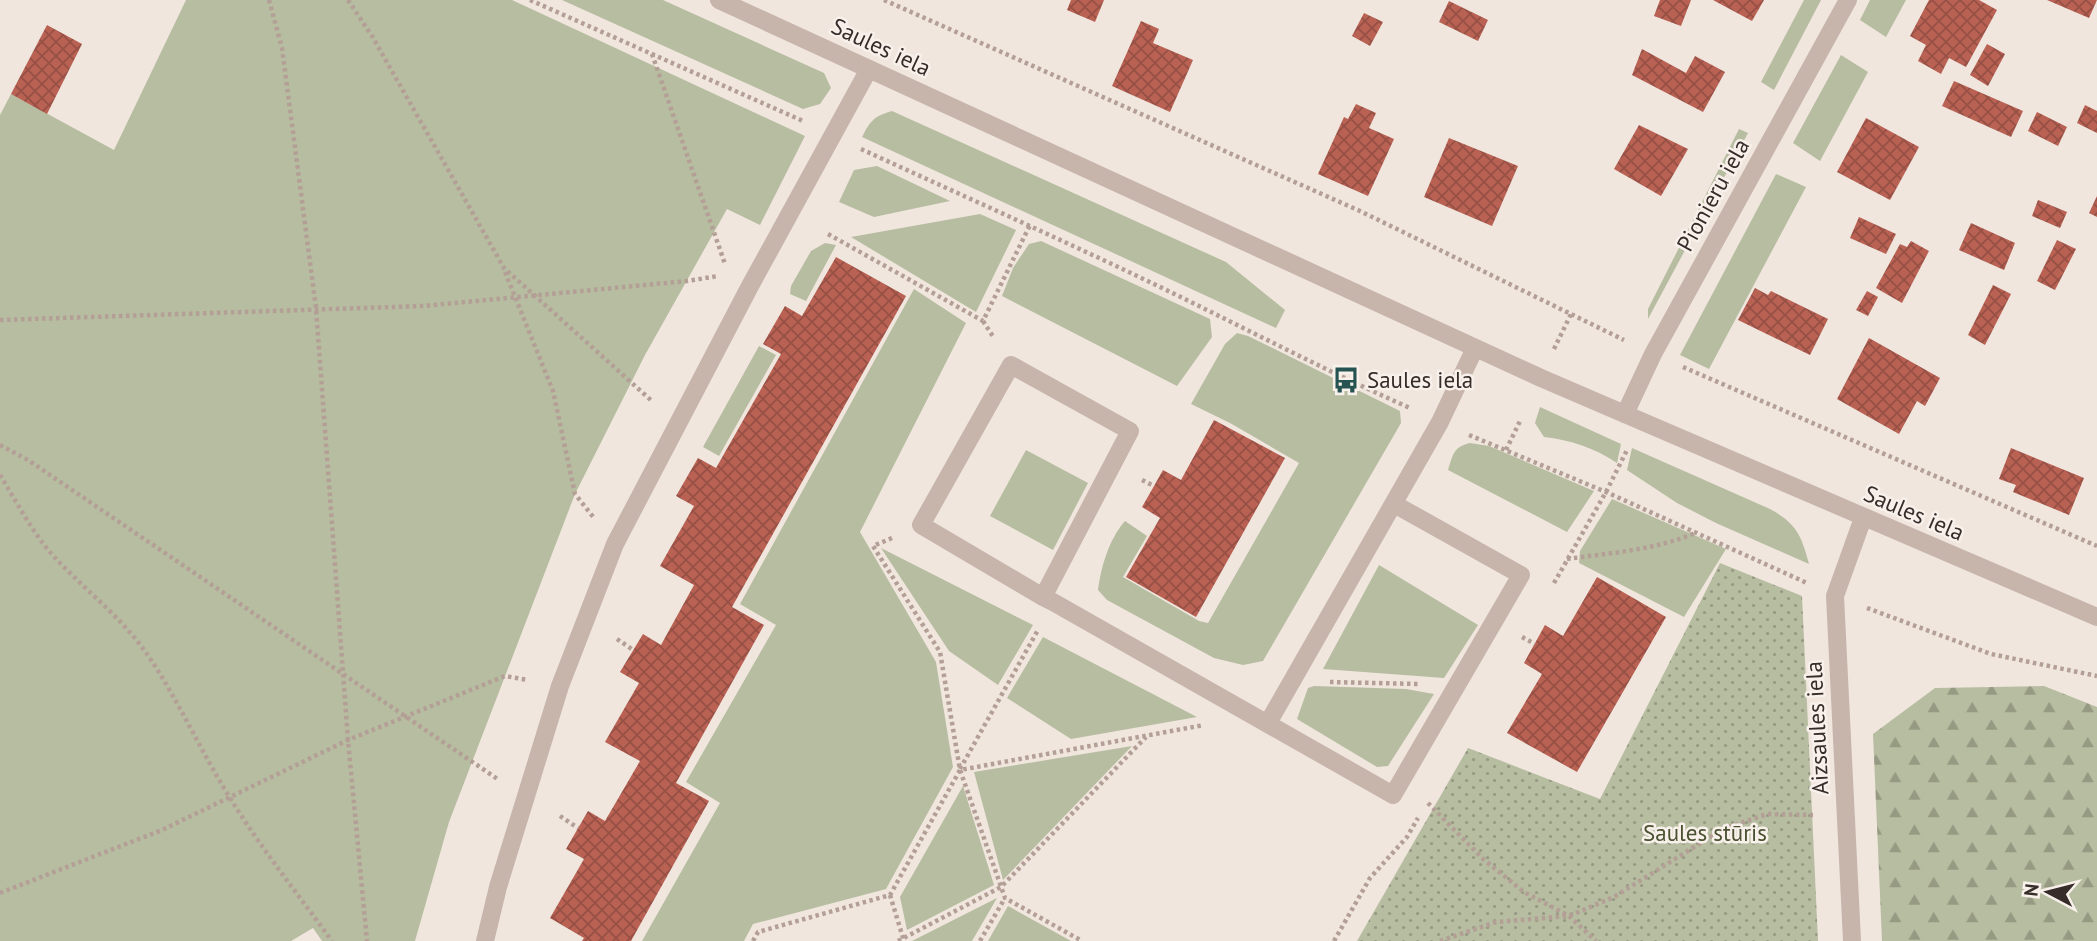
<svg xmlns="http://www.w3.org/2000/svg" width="2097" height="941" viewBox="0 0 2097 941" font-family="'PT Sans',sans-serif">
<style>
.grass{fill:#b7bda0}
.forest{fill:url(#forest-firs)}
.park{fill:url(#park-dots)}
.building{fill:url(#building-cross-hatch)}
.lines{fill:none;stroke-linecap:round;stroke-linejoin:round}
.path{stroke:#b39f96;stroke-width:4.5;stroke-dasharray:3.5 3.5;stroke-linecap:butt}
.minor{stroke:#c7b5ab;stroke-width:18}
.tertiary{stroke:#c7b5ab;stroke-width:18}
.labels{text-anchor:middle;stroke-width:5;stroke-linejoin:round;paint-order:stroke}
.street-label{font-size:23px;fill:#362c2a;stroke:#f8f0ea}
.poi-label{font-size:23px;fill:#362c2a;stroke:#f8f0ea;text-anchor:start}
.park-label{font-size:23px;fill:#495130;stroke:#f8f0ea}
</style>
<defs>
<pattern id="forest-firs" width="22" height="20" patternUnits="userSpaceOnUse" patternTransform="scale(1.75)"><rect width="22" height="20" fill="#b7bda0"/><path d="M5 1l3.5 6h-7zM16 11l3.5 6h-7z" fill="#969a83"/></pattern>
<pattern id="park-dots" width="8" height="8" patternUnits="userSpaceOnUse" patternTransform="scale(1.75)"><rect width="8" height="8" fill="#b7bda0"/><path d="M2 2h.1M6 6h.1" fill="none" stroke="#969a83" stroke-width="1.8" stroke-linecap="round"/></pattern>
<pattern id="building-cross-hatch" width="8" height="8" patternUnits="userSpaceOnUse" patternTransform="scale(1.75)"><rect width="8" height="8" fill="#b96153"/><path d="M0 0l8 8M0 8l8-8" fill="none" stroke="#975045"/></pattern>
</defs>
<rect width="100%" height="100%" fill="#f0e6de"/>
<g class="grass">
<polygon points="186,0 512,0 805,136 760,225 727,209 645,355 575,494 449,822 415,941 322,941 313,928 291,941 0,941 0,115 11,94 114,150"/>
<polygon points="562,0 663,0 824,73 831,88 820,104 803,109"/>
<polygon points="1804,0 1821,0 1774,90 1761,82"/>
<polygon points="1870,0 1906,0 1886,37 1860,20"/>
<polygon points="1841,55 1868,72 1820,161 1793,143"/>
<path d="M892 111 1226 262 1285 310 1276 328 862 137C870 121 874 116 892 111Z"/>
<polygon points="1739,129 1748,133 1648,319 1648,309"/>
<polygon points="877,166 950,201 874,217 839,202 854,170"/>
<polygon points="1776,174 1806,187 1709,369 1680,355"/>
<polygon points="980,214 1016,230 976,312 851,237"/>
<polygon points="1041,241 1210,319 1212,337 1177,386 1002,296 1013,268 1029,244"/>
<polygon points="825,243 836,245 806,301 790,294 791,286 811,251"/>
<polygon points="914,289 966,323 860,532 936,662 953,767 886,889 753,924 744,941 642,941 720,803 686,782 776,625 740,604"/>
<path d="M1237 333 1248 336 1400 411 1401 423 1263 661 1243 665 1214 658 1107 600 1098 590C1101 567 1109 539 1125 521L1147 536 1123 577 1199 621 1208 623 1299 463 1230 423 1191 404 1225 344Z"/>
<polygon points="759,346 776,355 719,456 703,447"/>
<path d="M1540 407 1621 444 1617 463C1595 448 1570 440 1544 437L1535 423Z"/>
<path d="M1470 443 1489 446 1594 491 1567 532 1448 470C1453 455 1453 447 1470 443Z"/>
<path d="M1632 448 1770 509C1797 524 1801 535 1809 564L1716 523 1677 503 1627 470Z"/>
<polygon points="1026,450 1088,483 1053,550 990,516"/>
<polygon points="1612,499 1726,549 1684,617 1579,563 1580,551"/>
<polygon points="881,548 1033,625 998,685 949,651"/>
<polygon points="1379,565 1478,625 1444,678 1323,669"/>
<polygon points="1043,637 1197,717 1071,739 1007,698"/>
<polygon points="1314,686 1406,689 1434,694 1388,766 1377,767 1297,719 1308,688"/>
<polygon points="1132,746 1003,880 974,772"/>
<polygon points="963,786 994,885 907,930 900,897"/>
<polygon points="997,898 972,941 912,941"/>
<polygon points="1008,906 1071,941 988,941"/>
</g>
<polygon class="forest" points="2044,686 2097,707 2097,941 1882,941 1873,734 1935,688"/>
<polygon class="park" points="1720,563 1802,596 1818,941 1357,941 1468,748 1600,799"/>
<g class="building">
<polygon points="1071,0 1104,0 1095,22 1067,10"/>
<polygon points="1660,0 1691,0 1681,26 1654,16"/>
<polygon points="1713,0 1764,0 1752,21"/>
<polygon points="1929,0 1979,0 1997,10 1966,67 1949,58 1941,74 1918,61 1926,45 1910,36"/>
<polygon points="2047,0 2097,0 2089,18"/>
<polygon points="1449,1 1488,20 1478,41 1439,22"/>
<polygon points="1364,13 1383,22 1370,46 1352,36"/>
<polygon points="1141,21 1159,29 1153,43 1193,60 1170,112 1112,86"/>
<polygon points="47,25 82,44 47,114 11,94"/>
<polygon points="1987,44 2005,54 1988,86 1970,75"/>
<polygon points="1642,49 1686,73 1695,56 1725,72 1703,112 1632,75"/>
<polygon points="1954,81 2023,111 2011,137 1942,106"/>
<polygon points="1356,104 1376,113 1369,128 1394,139 1368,196 1318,174 1344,117 1348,119"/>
<polygon points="2085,105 2097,111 2097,133 2077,123"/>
<polygon points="2037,112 2067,127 2058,146 2028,131"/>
<polygon points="1866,118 1919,147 1890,200 1837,172"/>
<polygon points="1639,125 1688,149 1661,196 1614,169"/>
<polygon points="1449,138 1518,166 1492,226 1424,197"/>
<polygon points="2097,196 2097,217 2089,213"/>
<polygon points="2038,200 2067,212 2060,228 2032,216"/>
<polygon points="1859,217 1896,234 1886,254 1850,238"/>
<polygon points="1971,223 2015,243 2004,270 1959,250"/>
<polygon points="2057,240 2076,249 2055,290 2037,281"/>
<polygon points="1911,241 1929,251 1902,303 1876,288 1900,244 1907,247"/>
<polygon points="836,257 906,296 732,607 764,625 676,783 709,801 631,941 582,941 584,938 550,918 584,859 566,849 588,811 605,821 640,761 605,742 639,683 620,672 643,634 661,645 694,585 660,566 694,506 676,496 698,458 716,468 781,354 763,344 785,306 802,316"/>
<polygon points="1993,285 2011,294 1985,345 1968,335"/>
<polygon points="1755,288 1768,295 1771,291 1828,319 1810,355 1738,320"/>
<polygon points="1867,291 1878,297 1868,316 1856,310"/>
<polygon points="1869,338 1940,378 1925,406 1917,401 1899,434 1837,399"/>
<polygon points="1214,420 1285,458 1196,617 1126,577 1160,518 1142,507 1154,486 1163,470 1181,480"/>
<polygon points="2011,448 2084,478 2069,515 2013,492 2016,485 1999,479"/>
<polygon points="1597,577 1666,617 1577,772 1507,733 1542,674 1524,663 1545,625 1563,636"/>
</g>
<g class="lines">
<g class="path">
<polyline points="269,0 282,48 316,308 348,740 367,941"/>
<polyline points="348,0 372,36 504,268 653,402"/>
<polyline points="530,0 803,121"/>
<polyline points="884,0 1360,211 1624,340"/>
<polyline points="652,54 725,264"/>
<path d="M861 149C959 194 1058 238 1156 285 1241 326 1324 370 1410 408"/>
<polyline points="828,234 983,321 1030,225"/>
<polyline points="505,272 553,391 575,494 594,518"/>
<polyline points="0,320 423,306 687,281 718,276"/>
<polyline points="983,321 994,338"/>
<polyline points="1554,349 1571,314"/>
<polyline points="1683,367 2097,546"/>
<polyline points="1469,435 1606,492 1807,583"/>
<polyline points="0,445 28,460 499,780"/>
<polyline points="1506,450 1521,419"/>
<path d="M0 475C18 504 35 538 60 563 88 592 121 618 145 651 177 697 200 750 230 798 261 848 297 893 332 941"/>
<polyline points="1142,480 1154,486"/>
<polyline points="892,538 873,546 940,652 960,770 1005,898 1082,941"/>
<path d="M1567 559C1610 553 1655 550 1695 533"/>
<polyline points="1554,583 1606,492 1627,450"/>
<polyline points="1867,608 1991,654 2097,676"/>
<polyline points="1522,637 1535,644"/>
<polyline points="617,639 633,650"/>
<polyline points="1330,682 1419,684"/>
<polyline points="960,769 1038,630"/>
<polyline points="1428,803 1483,859 1524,892 1569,916 1596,941"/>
<polyline points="560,816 578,828"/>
<polyline points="0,893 162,830 348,740 505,676 528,680"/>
<polyline points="890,895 904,941"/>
<polyline points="753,941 758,932 890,895 960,770 1204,725"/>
<polyline points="898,941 1001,887 1146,737"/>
<polyline points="980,941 1005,898"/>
<polyline points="1334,941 1370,878 1407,837 1418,818"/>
<polyline points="1440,941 1496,922 1569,916 1614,897 1723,829 1767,814 1813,815"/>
</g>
<g class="minor">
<polyline points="1625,414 1653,354 1848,0"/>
<polyline points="1043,597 1130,431 1011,365 921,525 1043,597 1053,602 1393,795 1521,575 1394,504"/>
<polyline points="1268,723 1440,422 1475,348"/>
<polyline points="485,941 498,887 560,686 615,544 750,286 869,69"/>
<polyline points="1852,941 1835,596 1863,518"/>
</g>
<polyline class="tertiary" points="719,0 1541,378 2097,617"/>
</g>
<defs>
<g id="bus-bare" transform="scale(2.1)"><path d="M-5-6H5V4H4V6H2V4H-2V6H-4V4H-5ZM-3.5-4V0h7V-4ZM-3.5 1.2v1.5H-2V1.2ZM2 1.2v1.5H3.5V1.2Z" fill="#245351" stroke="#f8f0ea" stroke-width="2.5" paint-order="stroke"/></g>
</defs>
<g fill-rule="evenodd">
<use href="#bus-bare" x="1346" y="380"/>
</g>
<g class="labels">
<g class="street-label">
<text transform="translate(881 47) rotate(25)" y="8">Saules iela</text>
<text transform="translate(1713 195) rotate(-61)" y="8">Pionieru iela</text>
<text transform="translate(1914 513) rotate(23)" y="8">Saules iela</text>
<text transform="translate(1817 728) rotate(-93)" y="8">Aizsaules iela</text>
</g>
<g class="poi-label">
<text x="1367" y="388">Saules iela</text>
</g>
<g class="park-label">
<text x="1705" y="841">Saules stūris</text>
</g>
</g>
<g transform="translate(2048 892) rotate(277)" stroke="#f8f0ea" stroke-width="5" paint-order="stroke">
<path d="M0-5L12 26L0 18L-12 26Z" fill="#362c2a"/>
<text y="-10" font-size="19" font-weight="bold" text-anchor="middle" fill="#362c2a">N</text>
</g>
</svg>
